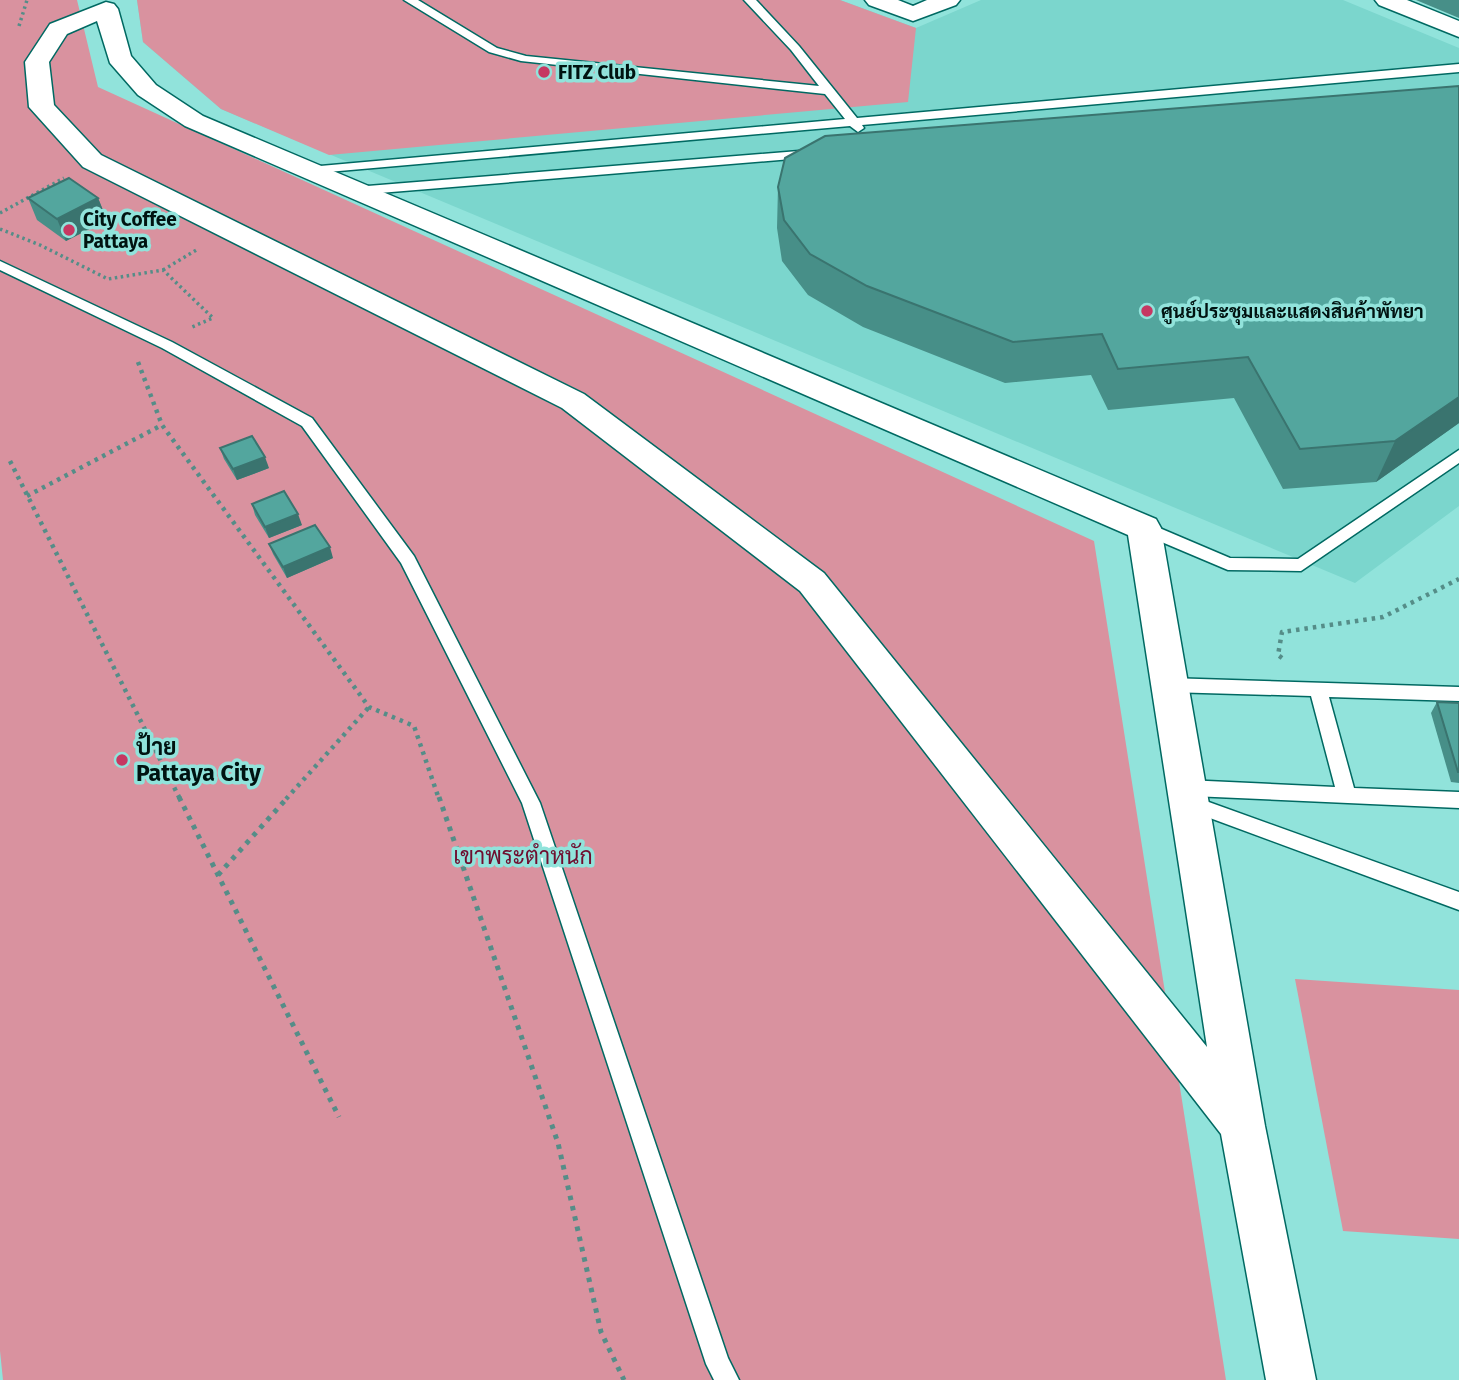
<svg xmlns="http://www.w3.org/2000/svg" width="1459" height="1380" viewBox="0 0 1459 1380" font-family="'Fira Sans',Sarabun,sans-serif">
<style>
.built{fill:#7bd6cd}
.green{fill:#d9929f}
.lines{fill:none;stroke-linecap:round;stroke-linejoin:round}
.lane-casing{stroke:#006962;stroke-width:3}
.street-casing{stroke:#006962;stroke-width:3}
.path-far2{stroke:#558d88;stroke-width:3.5;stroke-dasharray:2.5 3.5;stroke-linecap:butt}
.path-far1{stroke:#558d88;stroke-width:4.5;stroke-dasharray:3.5 5;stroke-linecap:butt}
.path{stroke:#558d88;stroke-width:5;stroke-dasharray:4.5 6;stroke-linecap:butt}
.lane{fill:#fff;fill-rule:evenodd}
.street{fill:#fff;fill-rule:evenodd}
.wall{fill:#478f88}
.shaded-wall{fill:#3a746f}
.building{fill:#53a69e;stroke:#3a746f;stroke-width:2}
.poi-dot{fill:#c63862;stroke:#91e3db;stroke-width:2.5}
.labels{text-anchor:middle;stroke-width:7;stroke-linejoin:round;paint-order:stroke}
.far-poi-label{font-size:19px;font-weight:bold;fill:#001311;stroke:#91e3db;text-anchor:start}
.poi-label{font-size:23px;font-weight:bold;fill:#001311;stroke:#91e3db;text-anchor:start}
.park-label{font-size:23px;fill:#6f0e2f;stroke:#91e3db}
</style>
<rect width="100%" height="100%" fill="#91e3db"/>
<polygon class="built" points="137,0 840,0 916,28 981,0 1343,0 1459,48 1459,506 1355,583 221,109 143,42"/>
<g class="green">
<polygon points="0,0 77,0 98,87 1094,541 1226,1380 3,1380 0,1351"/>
<polygon points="137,0 840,0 916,28 908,102 329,155 221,109 143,42"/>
<polygon points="1295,979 1459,990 1459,1239 1343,1231"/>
</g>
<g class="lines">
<g class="lane-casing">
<g id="lane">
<polygon points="404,0 418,0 497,48 526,56 819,86 791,50 744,0 756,0 799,46 857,118 1459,64 1459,72 862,125 864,128 858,132 850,126 305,174 303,171 309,167 845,119 825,94 521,61 489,52"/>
<polygon points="811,150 815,151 815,157 355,195 349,191 355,187"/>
<polygon points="0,261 172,342 312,418 414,556 540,803 728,1358 739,1380 714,1380 706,1364 522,803 401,563 302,426 162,348 0,270"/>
<polygon points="1459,450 1459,463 1301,571 1228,570 1138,532 1136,528 1138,524 1150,524 1230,558 1298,559"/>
<polygon points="1168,678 1459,687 1459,701 1329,697 1354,788 1459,792 1459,808 1192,796 1459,892 1459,910 1183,808 1181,803 1183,798 1189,796 1179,793 1177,788 1179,783 1186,780 1335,787 1311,696 1168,692 1162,690 1159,685 1162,680"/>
</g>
</g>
<g class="street-casing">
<g id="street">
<polygon points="865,0 898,0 913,6 927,0 960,0 956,5 913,21 869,5"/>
<polygon points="1375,0 1407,0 1459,21 1459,37 1379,5"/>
<path d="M106 2 114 4 118 9 131 56 156 85 203 116 1156 519 1161 528 1265 1126 1316 1380H1266L1221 1134 800 591 562 408 83 167 29 107 25 62 50 24ZM97 21 110 63 138 95 185 126 1128 535 1207 1047 824 573 584 394 101 155 54 105 49 62 67 34Z"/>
</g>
</g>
<g class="path-far2">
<polyline points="19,26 27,0"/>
<polyline points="0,213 64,178"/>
<polyline points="0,229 40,245 108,279 163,270 213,318 192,327"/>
<polyline points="163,270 198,249"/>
</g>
<g class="path-far1">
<polyline points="138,362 162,425 369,707 414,726 439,799"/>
<polyline points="10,461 180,799"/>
<polyline points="27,496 162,425"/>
<polyline points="1282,658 1278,655 1282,632 1383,617 1459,579"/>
<polyline points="286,799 369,707"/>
</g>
<g class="path">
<polyline points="179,797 339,1117"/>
<polyline points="439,797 558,1143 601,1332 624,1380"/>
<polyline points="218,875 288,797"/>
</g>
<use href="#lane" class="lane"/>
<use href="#street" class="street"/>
</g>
<g class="wall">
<polygon points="1416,0 1459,0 1459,18"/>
<polygon points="778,187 1459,423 1376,482 1283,489 1234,398 1108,410 1091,375 1005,383 863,327 808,295 782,261 777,228"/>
<polygon points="28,198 98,198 107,220 66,241 37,220"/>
<polygon points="220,448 269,468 237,480 224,459"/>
<polygon points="252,504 302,525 269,538 255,515"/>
<polygon points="269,544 333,558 287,578 273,554"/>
<polygon points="1437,702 1459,703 1459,783 1451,782 1431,713"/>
</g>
<g class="shaded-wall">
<polygon points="98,198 107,220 66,241 57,219"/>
<polygon points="1459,397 1459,423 1376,482 1395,441"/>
<polygon points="265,457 269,468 237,480 233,469"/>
<polygon points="298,514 302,525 269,538 265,527"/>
<polygon points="330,547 333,558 287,578 283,567"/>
</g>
<g class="building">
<polygon points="1459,86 1459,397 1395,441 1300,449 1248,357 1118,369 1102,334 1013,342 867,286 810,254 784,220 778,187 785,158 825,136"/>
<polygon points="69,178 98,198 57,219 28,198"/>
<polygon points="252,436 265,457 233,469 220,448"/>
<polygon points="284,491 298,514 265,527 252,504"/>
<polygon points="315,525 330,547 283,567 269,544"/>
<polygon points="1437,702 1459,703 1459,772 1458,772"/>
</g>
<g class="poi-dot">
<circle cx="544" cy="72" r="7"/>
<circle cx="69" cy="230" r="7"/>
<circle cx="1147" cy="311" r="7"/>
<circle cx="122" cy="760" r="7"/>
</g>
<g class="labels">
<g class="far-poi-label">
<text x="558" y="79">FITZ Club</text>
<text x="83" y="226">City Coffee<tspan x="83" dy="22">Pattaya</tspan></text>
<text x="1161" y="318">ศูนย์ประชุมและแสดงสินค้าพัทยา</text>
</g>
<g class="poi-label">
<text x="136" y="755">ป้าย<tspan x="136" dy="26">Pattaya City</tspan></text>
</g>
<g class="park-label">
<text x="523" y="864">เขาพระตำหนัก</text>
</g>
</g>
</svg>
